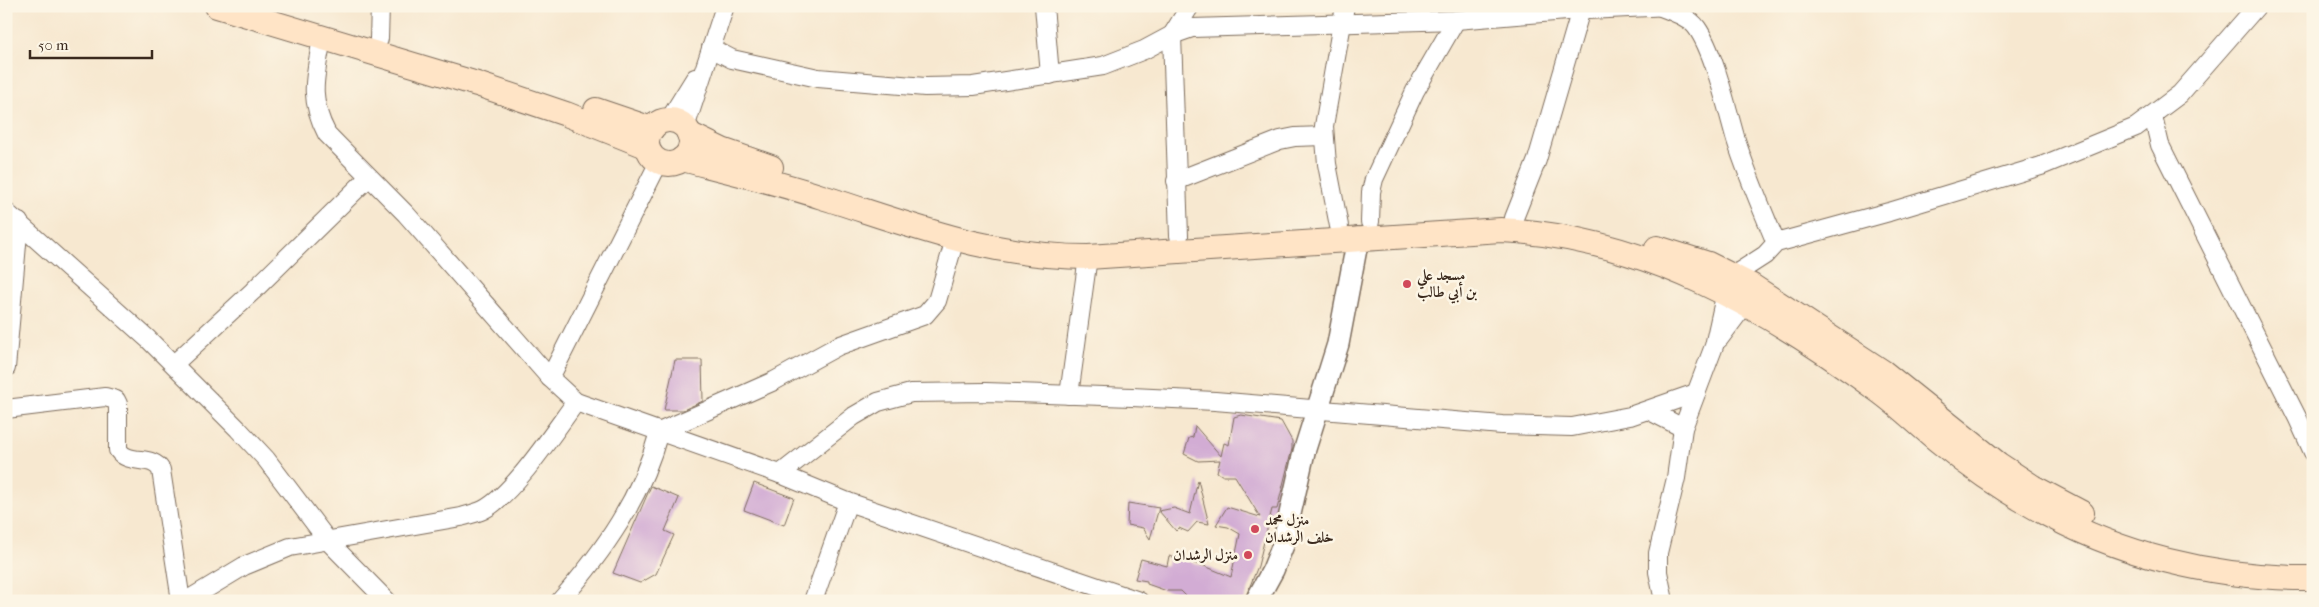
<svg xmlns="http://www.w3.org/2000/svg" width="2319" height="607" viewBox="0 0 2319 607" font-family="'IM FELL French Canon',Amiri,serif">
<style>
.building{fill:#d2acd4}
.lines{fill:none;stroke-linecap:round;stroke-linejoin:round}
.minor-casing{stroke:#7d6c5c;stroke-width:20}
.tertiary-casing{stroke:#7d6c5c;stroke-width:24}
.secondary-casing{stroke:#7d6c5c;stroke-width:26}
.minor{stroke:#fff;stroke-width:18}
.tertiary{stroke:#fff;stroke-width:21}
.secondary{stroke:#ffe4c6;stroke-width:24}
.poi-dot{fill:#d1495b;stroke:#fcf5e5;stroke-width:2}
.labels{text-anchor:middle;stroke-width:5;stroke-linejoin:round;paint-order:stroke}
.poi-label{font-size:15px;font-weight:bold;fill:#3b2a1e;stroke:#fcf5e5;text-anchor:start}
</style>
<rect width="100%" height="100%" fill="#fcf5e5"/>
<filter id="ink" filterUnits="userSpaceOnUse"><feTurbulence type="fractalNoise" baseFrequency=".02" numOctaves="2"/><feDisplacementMap in="SourceGraphic" scale="10" xChannelSelector="R" yChannelSelector="G"/><feConvolveMatrix kernelMatrix="1 2 1 2 8 2 1 2 1" color-interpolation-filters="sRGB"/></filter>
<filter id="wash" filterUnits="userSpaceOnUse"><feTurbulence type="fractalNoise" baseFrequency=".0096" numOctaves="4" result="noise"/><feDisplacementMap in="SourceGraphic" scale="20" xChannelSelector="R" yChannelSelector="G"/><feGaussianBlur stdDeviation="1.12" result="paint"/><feColorMatrix in="noise" values="0 0 0 0 0 0 0 0 0 0 0 0 0 0 0 0 0 1.4 0 .05"/><feComposite in="paint" operator="in"/></filter>
<g filter="url(#wash)">
<rect width="100%" height="100%" fill="#f7e8d0"/>
<g id="blocks">
<g class="building">
<polygon points="675,360 702,360 703,401 683,410 664,410"/>
<polygon points="1241,415 1281,421 1292,441 1292,449 1277,509 1272,509 1258,566 1244,601 1191,601 1181,591 1167,591 1147,584 1147,581 1135,579 1141,559 1167,566 1169,556 1207,567 1231,577 1240,534 1228,527 1216,525 1227,507 1260,517 1235,476 1223,476 1217,472 1220,460 1198,461 1184,454 1189,438 1193,437 1195,426 1221,456 1224,443 1229,445 1234,417"/>
<polygon points="1198,480 1209,524 1197,522 1188,532 1179,528 1176,531 1159,511 1174,508 1190,514"/>
<polygon points="754,483 794,498 784,525 744,510"/>
<polygon points="651,486 679,498 665,531 674,535 656,574 640,583 613,573"/>
<polygon points="1128,503 1159,508 1150,539 1143,528 1127,525"/>
</g>
</g>
</g>
<g filter="url(#ink)">
<use href="#blocks" fill-opacity="0" stroke="#7d6c5c" stroke-width="1"/>
<g class="lines">
<g class="minor-casing">
<g id="minor">
<polyline points="1044,6 1050,75"/>
<path d="M1661 7C1673 12 1689 17 1697 28 1714 52 1727 109 1736 140 1747 175 1762 209 1776 243"/>
<path d="M322 39C315 77 308 98 327 134L406 214 550 378 576 402 780 474 848 502 1139 601"/>
<polyline points="379,39 380,6"/>
<polyline points="711,48 732,59 818,78 925,87 973,86 1103,66 1144,50 1172,35 1192,28 1456,20 1567,11 1670,6"/>
<polyline points="2153,116 2160,145 2298,419 2313,452"/>
<polyline points="669,120 695,78"/>
<polyline points="685,128 725,6"/>
<polyline points="1176,181 1280,140 1295,137 1324,136"/>
<polyline points="6,212 148,339 238,429 266,459 328,541 387,601"/>
<polyline points="1514,218 1537,160 1582,6"/>
<polyline points="1370,222 1371,192 1374,179 1415,91 1456,20"/>
<polyline points="1339,226 1327,164 1324,126 1345,6"/>
<polyline points="1179,236 1172,35 1190,6"/>
<polyline points="1719,339 1746,303 1749,295"/>
<polyline points="174,364 253,291 369,177"/>
<polyline points="6,368 19,222"/>
<polyline points="550,378 659,162"/>
<polyline points="1069,395 1088,257"/>
<path d="M6 409 105 397 116 400 118 404V450C129 466 152 454 161 470L181 601"/>
<polyline points="1650,411 1683,428"/>
<polyline points="780,474 854,416 878,402 911,393 985,392 1132,397 1215,401 1502,425 1572,427 1630,416 1696,393"/>
<path d="M186 601 244 566 290 547 461 517C468 515 476 513 483 510 513 495 555 430 576 402"/>
<path d="M560 601C605 550 641 498 659 432L774 381 838 346 925 315 937 301 955 239"/>
<polyline points="813,601 848,502"/>
<polyline points="1664,601 1658,572 1658,553 1676,478 1683,428 1714,346 1726,292 1734,275 1765,255 1776,243 1889,212 2041,166 2136,127 2180,94 2257,6"/>
</g>
</g>
<g class="tertiary-casing">
<polyline id="tertiary" points="1256,601 1273,570 1283,545 1304,452 1338,344 1358,238"/>
</g>
<g class="secondary-casing">
<g id="secondary">
<polyline points="217,6 477,84 566,114 646,146"/>
<polyline points="596,110 652,129"/>
<circle cx="669" cy="142" r="22"/>
<polyline points="689,134 722,150 771,167"/>
<path d="M682 159C729 171 776 182 822 197 914 226 990 257 1088 257L1501 230C1645 237 1766 308 1879 391 1901 407 1920 426 1941 443 1970 467 1999 487 2031 505 2116 555 2215 579 2313 578"/>
<polyline points="1657,248 1708,264 1752,286 1883,372 1998,464 2033,487 2082,513"/>
</g>
</g>
<use href="#minor" class="minor"/>
<use href="#tertiary" class="tertiary"/>
<use href="#secondary" class="secondary"/>
</g>
</g>
<g class="poi-dot">
<circle cx="1407" cy="284" r="5"/>
<circle cx="1255" cy="529" r="5"/>
<circle cx="1248" cy="555" r="5"/>
</g>
<g class="labels">
<g class="poi-label">
<text x="1417" y="280">مسجد علي<tspan x="1417" dy="17">بن أبي طالب</tspan></text>
<text x="1265" y="525">منزل محمد<tspan x="1265" dy="17">خلف الرشدان</tspan></text>
<text x="1238" y="560" text-anchor="end">منزل الرشدان</text>
</g>
</g>
<rect width="2319" height="607" fill="none" stroke="#fcf5e5" stroke-width="25"/>
<path d="M30 50v8h122v-8" fill="none" stroke="#3b2a1e" stroke-width="2.5"/>
<text x="38" y="50" font-size="15" fill="#3b2a1e" stroke="#fcf5e5" stroke-width="4" paint-order="stroke">50 m</text>
</svg>
